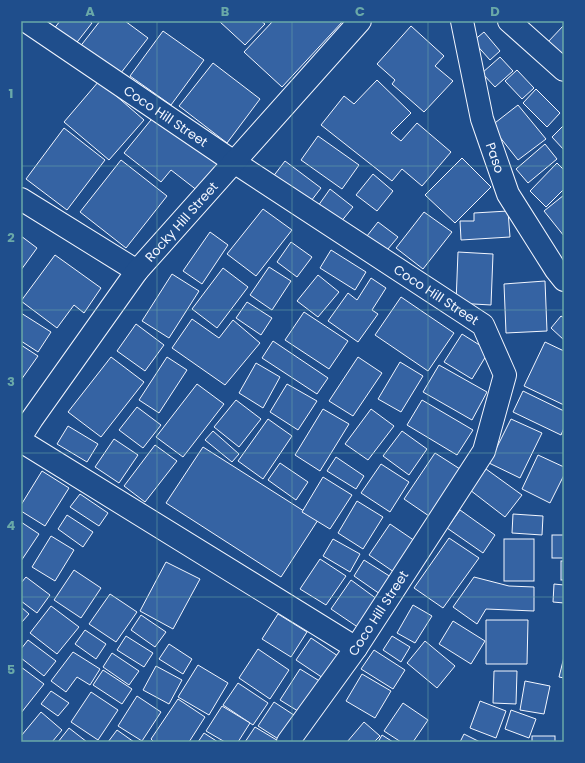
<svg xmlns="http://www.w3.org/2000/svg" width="585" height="763" viewBox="0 0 585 763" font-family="Poppins,sans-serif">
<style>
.building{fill:#3563a3;stroke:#f2f6ff}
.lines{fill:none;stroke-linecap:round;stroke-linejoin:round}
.minor-casing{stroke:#f2f6ff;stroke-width:24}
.minor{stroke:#1f4e8c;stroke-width:22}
.grid{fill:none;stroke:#6aa9a8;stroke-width:1;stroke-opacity:0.55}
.labels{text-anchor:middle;stroke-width:3;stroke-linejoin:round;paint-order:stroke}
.street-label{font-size:13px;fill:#f2f6ff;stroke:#1f4e8c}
.neatline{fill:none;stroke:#6aa9a8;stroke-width:1.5}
.grid-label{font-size:13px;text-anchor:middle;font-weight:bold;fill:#6aa9a8}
</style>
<rect width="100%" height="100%" fill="#1f4e8c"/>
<g class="building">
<polygon points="60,21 89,21 92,23 74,46 53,30"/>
<polygon points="100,21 125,21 148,38 117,78 79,48"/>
<polygon points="219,21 261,21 265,24 245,45"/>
<polygon points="273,21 343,21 282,87 244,52"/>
<polygon points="564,25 564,59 547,43"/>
<polygon points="411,26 444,56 435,66 453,81 424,112 392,84 395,80 377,64"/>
<polygon points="163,31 204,60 171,105 130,76"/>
<polygon points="484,32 500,51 490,60 473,41"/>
<polygon points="500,57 513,71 495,87 482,73"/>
<polygon points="213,63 260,99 227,143 179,106"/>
<polygon points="517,70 534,88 522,99 505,81"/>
<polygon points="377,80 411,113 391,133 401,141 417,123 451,152 422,186 402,169 392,181 321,125 344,96 354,104"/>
<polygon points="99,81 144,120 109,160 64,122"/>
<polygon points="536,89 560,113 547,127 523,103"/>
<polygon points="518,105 546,139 518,160 491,126"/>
<polygon points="155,115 219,165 198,191 171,170 161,182 124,153"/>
<polygon points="564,125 564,150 552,137"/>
<polygon points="64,128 105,160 67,210 26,179"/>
<polygon points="318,136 359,165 342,189 301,160"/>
<polygon points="545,144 557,159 528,183 516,169"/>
<polygon points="462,158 491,187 455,223 425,195"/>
<polygon points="121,160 167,196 126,248 80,212"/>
<polygon points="285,161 321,188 308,205 272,178"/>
<polygon points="557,163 564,170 564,189 546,207 530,191"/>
<polygon points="373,174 393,191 377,211 356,195"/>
<polygon points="330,189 353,207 340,223 318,206"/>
<polygon points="564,195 564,236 544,211"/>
<polygon points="263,209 292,230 256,276 227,254"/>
<polygon points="508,211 510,237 461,240 460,221 474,221 474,213"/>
<polygon points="424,212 452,232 423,269 396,248"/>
<polygon points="378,222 398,237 382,256 363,241"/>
<polygon points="210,232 228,245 202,284 183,271"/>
<polygon points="21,236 37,248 21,270"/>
<polygon points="291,242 312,257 297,277 277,262"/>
<polygon points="331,250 366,272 355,290 320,268"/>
<polygon points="458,252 493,254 491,305 456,303"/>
<polygon points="55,255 101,288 84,313 74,305 57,328 21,301"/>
<polygon points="269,267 291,281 272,310 250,295"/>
<polygon points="223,268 248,287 217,328 192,309"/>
<polygon points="172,274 199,291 169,338 142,321"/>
<polygon points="318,275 339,292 318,317 297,301"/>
<polygon points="371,278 386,288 372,310 378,314 358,342 328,321 348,293 357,300"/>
<polygon points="545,281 547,331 506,333 504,284"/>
<polygon points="401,297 454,333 428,371 375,335"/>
<polygon points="247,302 272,318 261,335 236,318"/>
<polygon points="304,312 348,341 329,369 285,340"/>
<polygon points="21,313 51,332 38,352 21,341"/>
<polygon points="561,316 564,318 564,340 551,328"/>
<polygon points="192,319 219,338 233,320 260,343 225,385 172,348"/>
<polygon points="136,324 164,345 145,371 117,351"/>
<polygon points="462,334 489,351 472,379 444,362"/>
<polygon points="273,341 328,378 317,394 262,358"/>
<polygon points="545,342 564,351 564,405 524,386"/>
<polygon points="21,345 38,356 21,380"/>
<polygon points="111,357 144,382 101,437 68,412"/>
<polygon points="167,357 187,370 159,413 139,400"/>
<polygon points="358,357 382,373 353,416 329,401"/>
<polygon points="400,362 423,376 401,412 378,399"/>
<polygon points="256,363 280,377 263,408 239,393"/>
<polygon points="439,365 487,392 472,420 423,392"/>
<polygon points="197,384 224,404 183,457 156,437"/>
<polygon points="287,384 317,401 298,430 270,412"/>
<polygon points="523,391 564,411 564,428 561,435 513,412"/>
<polygon points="236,400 261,419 239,447 214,427"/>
<polygon points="422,400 473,430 457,455 407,425"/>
<polygon points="137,407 161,425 143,448 119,430"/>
<polygon points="323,409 349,424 320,471 295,455"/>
<polygon points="371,409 394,426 368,460 345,444"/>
<polygon points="268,419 292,436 263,479 238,461"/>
<polygon points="511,419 542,433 520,478 489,463"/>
<polygon points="68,426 98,444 87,462 57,444"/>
<polygon points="213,431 239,454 232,462 205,440"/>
<polygon points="402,431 427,449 409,475 383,456"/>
<polygon points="114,439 138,455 119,483 95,467"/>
<polygon points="155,445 177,461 145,502 124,486"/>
<polygon points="203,447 318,520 281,577 166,503"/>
<polygon points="435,453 460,469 429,516 404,499"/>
<polygon points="538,455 564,467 564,475 550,503 522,489"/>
<polygon points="336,457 364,476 356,489 327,471"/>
<polygon points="280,463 308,482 296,500 268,480"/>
<polygon points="381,464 409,482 390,512 361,493"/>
<polygon points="486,469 522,495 505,517 470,490"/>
<polygon points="42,471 69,488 45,526 21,511 21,505"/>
<polygon points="323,477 352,495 330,529 302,512"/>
<polygon points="80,494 108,513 99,526 70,507"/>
<polygon points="357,501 383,517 363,549 338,533"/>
<polygon points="460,510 495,535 483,553 447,528"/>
<polygon points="513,514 543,516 542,535 512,533"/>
<polygon points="67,515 93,532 83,547 58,529"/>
<polygon points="21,522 39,534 21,561"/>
<polygon points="390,524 415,541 394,572 369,555"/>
<rect x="552" y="535" width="12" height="23"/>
<polygon points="51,536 74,550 55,581 32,567"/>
<polygon points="449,538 479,558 443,608 414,588"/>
<polygon points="333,539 360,554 350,572 323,556"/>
<rect x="504" y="539" width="30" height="42"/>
<polygon points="320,559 346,576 326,605 300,589"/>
<polygon points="364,560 391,577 380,594 354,576"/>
<rect x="561" y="561" width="3" height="19"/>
<polygon points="166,562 200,579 173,629 140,611"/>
<polygon points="74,570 101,588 81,618 54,600"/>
<polygon points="26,577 50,595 37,613 21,601 21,583"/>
<polygon points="474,577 509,586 534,587 534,611 486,609 477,624 453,607"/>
<polygon points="351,580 381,602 362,630 331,609"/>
<polygon points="554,584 564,585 564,603 553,602"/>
<polygon points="110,594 137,612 116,642 89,624"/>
<polygon points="413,605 432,616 415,643 397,633"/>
<polygon points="51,606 79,627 57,654 30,633"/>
<polygon points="21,607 29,614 21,623"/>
<polygon points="278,614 307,632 291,657 262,639"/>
<polygon points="141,615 166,632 155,647 131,630"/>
<polygon points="486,620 528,620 527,664 486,664"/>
<polygon points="453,621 485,641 471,664 439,644"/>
<polygon points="85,630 106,644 96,659 75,644"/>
<polygon points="126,636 153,653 144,667 117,650"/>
<polygon points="392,636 410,647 401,662 383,650"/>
<polygon points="311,638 341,658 326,680 296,660"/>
<polygon points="28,640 56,661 44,676 21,658 21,649"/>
<polygon points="425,641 455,666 437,688 407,663"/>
<polygon points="169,644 192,659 183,674 159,659"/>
<polygon points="258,649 289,670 270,699 239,678"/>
<polygon points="374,650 405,670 393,689 361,669"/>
<polygon points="73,652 100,669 90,685 77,677 66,692 51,681"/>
<polygon points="112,653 139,671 129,685 103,667"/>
<polygon points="564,657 564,678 559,677"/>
<polygon points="198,665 228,683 209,715 178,697"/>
<polygon points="156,666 182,680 169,704 143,690"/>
<polygon points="21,667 44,684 21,713"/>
<polygon points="300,669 326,685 306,716 280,700"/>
<polygon points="103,670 132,689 122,704 93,685"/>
<polygon points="494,671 517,671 516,704 493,703"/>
<polygon points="362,674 391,691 375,718 346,701"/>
<polygon points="525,681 550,686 544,714 520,710"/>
<polygon points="238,683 268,703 253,725 223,705"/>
<polygon points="51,691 69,703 58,716 41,704"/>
<polygon points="91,692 118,710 98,740 71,722"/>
<polygon points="137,696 161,712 142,741 118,726"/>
<polygon points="178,699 205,717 189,742 154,742 151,739"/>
<polygon points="480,701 506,711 496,738 470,728"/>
<polygon points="274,702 300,719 283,742 258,726"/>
<polygon points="403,703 428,720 413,742 401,742 384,731"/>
<polygon points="222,706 250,723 238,742 225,742 206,731"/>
<polygon points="511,710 536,719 529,738 505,729"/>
<polygon points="41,712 62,730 52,742 21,742 21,736"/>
<polygon points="364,722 380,736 374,742 347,742"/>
<polygon points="255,727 280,742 245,742"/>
<polygon points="69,728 87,742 58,742"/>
<polygon points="117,730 134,742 108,742"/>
<polygon points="204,733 218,742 198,742"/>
<polygon points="464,734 480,742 460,742"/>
<polygon points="382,735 393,742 378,742"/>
<rect x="532" y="736" width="23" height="6"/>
</g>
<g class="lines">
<g class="minor-casing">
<g id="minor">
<path id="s1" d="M26 21 234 162 483 325 505 375 484 451 356 648 288 742"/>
<path id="s2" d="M462 21 482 119 508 194 556 270 564 280"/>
<polyline points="509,21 564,70"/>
<polyline points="21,199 137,271"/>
<path id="s3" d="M21 436 32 419 137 271 360 21"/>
<polyline points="21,441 356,648"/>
</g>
</g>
<use href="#minor" class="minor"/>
</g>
<path class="grid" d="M157 21V742M292 21V742M428 21V742M21 166H564M21 310H564M21 453H564M21 597H564"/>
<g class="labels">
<g class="street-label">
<text dy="5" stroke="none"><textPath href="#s1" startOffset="169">Coco Hill Street</textPath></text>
<text dy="5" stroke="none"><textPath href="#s2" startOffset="141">Paso</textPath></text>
<text dy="5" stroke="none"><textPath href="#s3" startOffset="268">Rocky Hill Street</textPath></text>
<text dy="5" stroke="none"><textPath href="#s1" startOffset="493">Coco Hill Street</textPath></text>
<text transform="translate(378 613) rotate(-57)" y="5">Coco Hill Street</text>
</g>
</g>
<rect width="585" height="763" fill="none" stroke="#1f4e8c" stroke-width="44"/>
<rect x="22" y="22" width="541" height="719" class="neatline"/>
<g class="grid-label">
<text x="90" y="16">A</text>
<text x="225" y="16">B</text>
<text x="360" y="16">C</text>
<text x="495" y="16">D</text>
<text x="11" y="98">1</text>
<text x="11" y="242">2</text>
<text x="11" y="386">3</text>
<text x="11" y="530">4</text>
<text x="11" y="674">5</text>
</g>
</svg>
